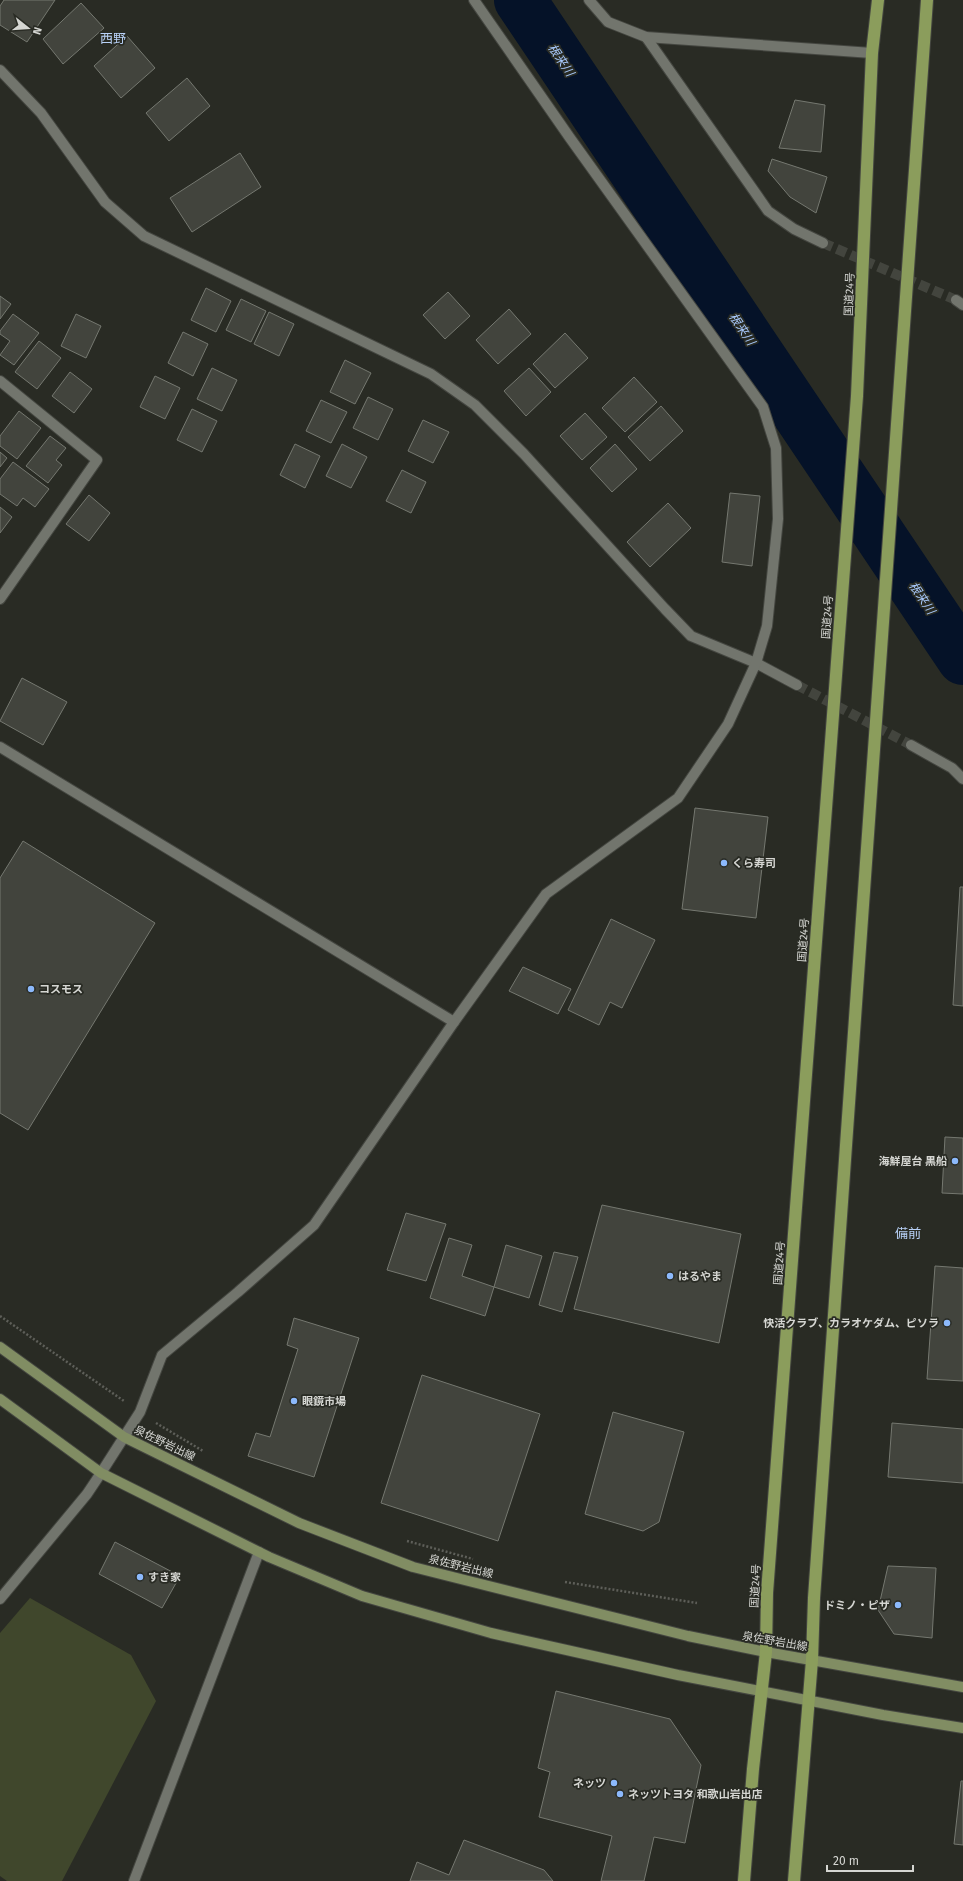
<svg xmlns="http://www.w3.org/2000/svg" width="963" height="1881" viewBox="0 0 963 1881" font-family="'Fira Sans','Noto Sans JP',sans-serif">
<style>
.green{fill:#40472c}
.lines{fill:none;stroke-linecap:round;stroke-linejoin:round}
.river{stroke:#051228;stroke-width:52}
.building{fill:#42443d;stroke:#757870}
.street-tunnel{stroke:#43453e;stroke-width:10;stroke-dasharray:10 5;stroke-linecap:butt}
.lane-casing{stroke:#444640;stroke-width:12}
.street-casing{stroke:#444640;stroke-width:12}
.secondary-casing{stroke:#444640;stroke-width:12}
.primary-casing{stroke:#444640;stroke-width:12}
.highway-casing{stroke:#444640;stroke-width:14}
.path{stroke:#5e5f59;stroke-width:2.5;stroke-dasharray:2 2;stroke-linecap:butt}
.lane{stroke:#72756d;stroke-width:10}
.street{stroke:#72756d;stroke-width:10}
.secondary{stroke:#72756d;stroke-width:10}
.primary{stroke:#818d63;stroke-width:10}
.highway{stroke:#8b9d5c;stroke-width:12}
.poi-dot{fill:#8cb9fc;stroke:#292b24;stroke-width:1.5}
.labels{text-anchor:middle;stroke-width:3.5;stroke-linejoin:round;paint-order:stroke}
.street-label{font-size:11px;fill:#d5d6d2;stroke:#292b24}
.poi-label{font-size:11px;font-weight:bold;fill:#d5d6d2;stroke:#292b24;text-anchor:start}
.water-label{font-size:12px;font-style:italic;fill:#a7c8fb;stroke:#292b24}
.quarter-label{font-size:13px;fill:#b8d1f7;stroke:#292b24}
</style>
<rect width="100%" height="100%" fill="#292b24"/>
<polygon class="green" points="30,1598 131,1655 156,1701 62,1881 7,1881 0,1876 0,1633"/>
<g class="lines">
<polyline class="river" points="520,0 963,659"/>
</g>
<g class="building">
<polygon points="4,0 55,0 27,42 0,25 0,6"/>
<polygon points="81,3 104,28 63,64 43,39"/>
<polygon points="127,36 155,68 121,98 94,66"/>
<polygon points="187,78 210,106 169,141 146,113"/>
<polygon points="795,100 825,105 821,152 779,148"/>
<polygon points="240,153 261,187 192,232 170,198"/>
<polygon points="772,159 827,177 816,213 790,197 768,171"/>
<polygon points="206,288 231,301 216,332 191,320"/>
<polygon points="448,292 470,316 445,339 423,315"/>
<polygon points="0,296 11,304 0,319"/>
<polygon points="241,299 266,311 251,342 226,330"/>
<polygon points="509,309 531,334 498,364 476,340"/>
<polygon points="269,312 294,324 279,356 254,344"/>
<polygon points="13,314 39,333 14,365 0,355 10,341 0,334 0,331"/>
<polygon points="76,314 101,326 86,358 61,346"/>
<polygon points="183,332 208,344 193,376 168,363"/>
<polygon points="565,333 588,358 555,388 533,364"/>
<polygon points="39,341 61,358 37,389 15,372"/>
<polygon points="345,360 371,373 355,404 330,392"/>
<polygon points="212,368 237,380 222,411 197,399"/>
<polygon points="529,368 551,392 526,416 504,391"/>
<polygon points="70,372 92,389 74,413 52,396"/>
<polygon points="155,376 180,388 165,419 140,407"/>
<polygon points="634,377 657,402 625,432 602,408"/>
<polygon points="368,397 393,409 378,440 353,428"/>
<polygon points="321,400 347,412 331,443 306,431"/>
<polygon points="661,406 683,431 650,461 628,437"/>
<polygon points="192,409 217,421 202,452 177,440"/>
<polygon points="19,411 41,428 17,459 0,446 0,436"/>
<polygon points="585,413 607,437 582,460 560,436"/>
<polygon points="423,420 449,432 433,463 408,451"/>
<polygon points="50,436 66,448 56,460 62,465 48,483 26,466"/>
<polygon points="295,444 320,456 305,488 280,475"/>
<polygon points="342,444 367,457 351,488 326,476"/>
<polygon points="615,444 637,469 612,492 590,468"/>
<polygon points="0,452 7,458 0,467"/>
<polygon points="13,462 49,489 35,507 23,498 17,506 0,494 0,479"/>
<polygon points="402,470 426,482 411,513 386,501"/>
<polygon points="730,493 760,496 752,566 722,562"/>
<polygon points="89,495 110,513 89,541 66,524"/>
<polygon points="668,503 691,528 650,567 627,542"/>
<polygon points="0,507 12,517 0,533"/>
<polygon points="22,678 67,702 43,745 0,721"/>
<polygon points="695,808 768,817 756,918 682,909"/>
<polygon points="23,841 155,923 28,1130 0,1113 0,878"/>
<polygon points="960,887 963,887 963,1006 953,1005"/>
<polygon points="611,919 655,940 622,1008 610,1002 599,1025 568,1010"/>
<polygon points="523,967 571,989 558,1014 509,991"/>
<polygon points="945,1137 963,1138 963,1194 942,1193"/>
<polygon points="602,1205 741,1234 719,1343 574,1309"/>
<polygon points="406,1213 446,1224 426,1281 387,1270"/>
<polygon points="449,1238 472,1245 462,1276 494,1287 485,1316 430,1298"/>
<polygon points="506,1245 542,1256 529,1298 494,1287"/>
<polygon points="554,1252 578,1257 562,1312 539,1305"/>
<polygon points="935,1266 963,1268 963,1381 927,1379"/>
<polygon points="294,1318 359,1338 314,1477 248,1456 256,1433 270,1437 298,1349 287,1345"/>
<polygon points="422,1375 540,1414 498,1541 381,1503"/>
<polygon points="613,1412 684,1432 659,1522 643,1531 585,1514"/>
<polygon points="892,1423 963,1429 963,1483 888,1477"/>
<polygon points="115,1542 180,1576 162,1608 99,1574"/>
<polygon points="888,1566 936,1568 932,1638 894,1634 878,1610"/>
<polygon points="556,1691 670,1719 701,1765 685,1843 654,1837 644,1881 601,1881 612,1836 539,1817 550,1772 538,1768"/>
<polygon points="961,1781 963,1781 963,1845 954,1844"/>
<polygon points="464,1840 544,1870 553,1881 410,1881 417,1862 449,1875"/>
</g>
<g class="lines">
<g class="street-tunnel">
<polyline points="823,243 956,300"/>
<polyline points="797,685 911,745"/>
</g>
<g class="lane-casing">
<polyline id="lane" points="134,1881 259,1552"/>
</g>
<g class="street-casing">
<g id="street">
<polyline points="589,0 608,22 646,37 872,53"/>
<polyline points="646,37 768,211 794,229 823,243"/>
<polyline points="0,70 41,113 105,202 144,236 431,374 475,405 524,454 665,609 691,636 756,663 797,685"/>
<polyline points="956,300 963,305"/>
<polyline points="0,381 97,460 0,599"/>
<polyline points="911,745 952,768 963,779"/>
<polyline points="454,1022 546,894 678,798 728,724 756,663 767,626 778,519 776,448 763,407 570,138 474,0"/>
<polyline points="0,1599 87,1494 101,1473"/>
</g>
</g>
<g class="secondary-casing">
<polyline id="secondary" points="0,747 454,1022 314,1225 238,1292 162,1355 140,1412 101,1473"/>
</g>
<g class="primary-casing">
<g id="primary">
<polyline points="0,1347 124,1437 299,1523 413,1567 688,1636 766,1652 963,1687"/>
<polyline points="0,1399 101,1473 269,1557 362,1596 491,1633 678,1675 883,1715 963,1728"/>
</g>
</g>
<g class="highway-casing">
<g id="highway">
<polyline points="744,1881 753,1769 766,1652 767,1593 857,396 872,53 878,0"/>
<polyline points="794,1881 812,1660 814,1598 927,0"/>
</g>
</g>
<g class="path">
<polyline points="0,1316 124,1401"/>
<polyline points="156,1423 203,1451"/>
<polyline points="407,1541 473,1559"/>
<polyline points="565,1582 697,1603"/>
</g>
<use href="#lane" class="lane"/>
<use href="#street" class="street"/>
<use href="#secondary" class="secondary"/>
<use href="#primary" class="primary"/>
<use href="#highway" class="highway"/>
</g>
<g class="poi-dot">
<circle cx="724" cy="863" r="4"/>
<circle cx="31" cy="989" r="4"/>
<circle cx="955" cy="1161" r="4"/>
<circle cx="670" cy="1276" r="4"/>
<circle cx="947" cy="1323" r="4"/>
<circle cx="294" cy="1401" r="4"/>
<circle cx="140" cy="1577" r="4"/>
<circle cx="898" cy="1605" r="4"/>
<circle cx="614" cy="1783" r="4"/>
<circle cx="620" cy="1794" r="4"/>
</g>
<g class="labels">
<g class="street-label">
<text transform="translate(849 294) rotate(-88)" y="4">国道24号</text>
<text transform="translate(827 617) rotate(-86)" y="4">国道24号</text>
<text transform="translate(803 940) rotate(-86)" y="4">国道24号</text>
<text transform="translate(779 1263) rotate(-86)" y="4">国道24号</text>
<text transform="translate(165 1443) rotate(26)" y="4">泉佐野岩出線</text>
<text transform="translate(461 1566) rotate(14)" y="4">泉佐野岩出線</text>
<text transform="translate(755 1586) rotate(-87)" y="4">国道24号</text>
<text transform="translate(775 1641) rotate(10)" y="4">泉佐野岩出線</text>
</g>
<g class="poi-label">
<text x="732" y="867">くら寿司</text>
<text x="39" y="993">コスモス</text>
<text x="947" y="1165" text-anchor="end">海鮮屋台 黒船</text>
<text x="678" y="1280">はるやま</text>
<text x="939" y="1327" text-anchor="end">快活クラブ、カラオケダム、ピソラ</text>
<text x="302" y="1405">眼鏡市場</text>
<text x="148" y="1581">すき家</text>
<text x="890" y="1609" text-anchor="end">ドミノ・ピザ</text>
<text x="606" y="1787" text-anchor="end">ネッツ</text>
<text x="628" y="1798">ネッツトヨタ 和歌山岩出店</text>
</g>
<g class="water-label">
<text transform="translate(561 60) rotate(56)" y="4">根来川</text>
<text transform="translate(742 329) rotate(56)" y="4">根来川</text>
<text transform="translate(922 598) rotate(56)" y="4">根来川</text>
</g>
<g class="quarter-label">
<text x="113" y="43">西野</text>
<text x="908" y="1238">備前</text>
</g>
</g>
<g transform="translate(28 28) rotate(107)" stroke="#292b24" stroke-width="3" paint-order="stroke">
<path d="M0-3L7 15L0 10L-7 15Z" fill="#d5d6d2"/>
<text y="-6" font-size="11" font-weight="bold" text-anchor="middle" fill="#d5d6d2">N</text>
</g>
<path d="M827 1865v6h86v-6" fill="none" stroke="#d5d6d2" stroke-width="2"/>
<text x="833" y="1865" font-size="12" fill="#d5d6d2" stroke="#292b24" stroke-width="3" paint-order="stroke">20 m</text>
</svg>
